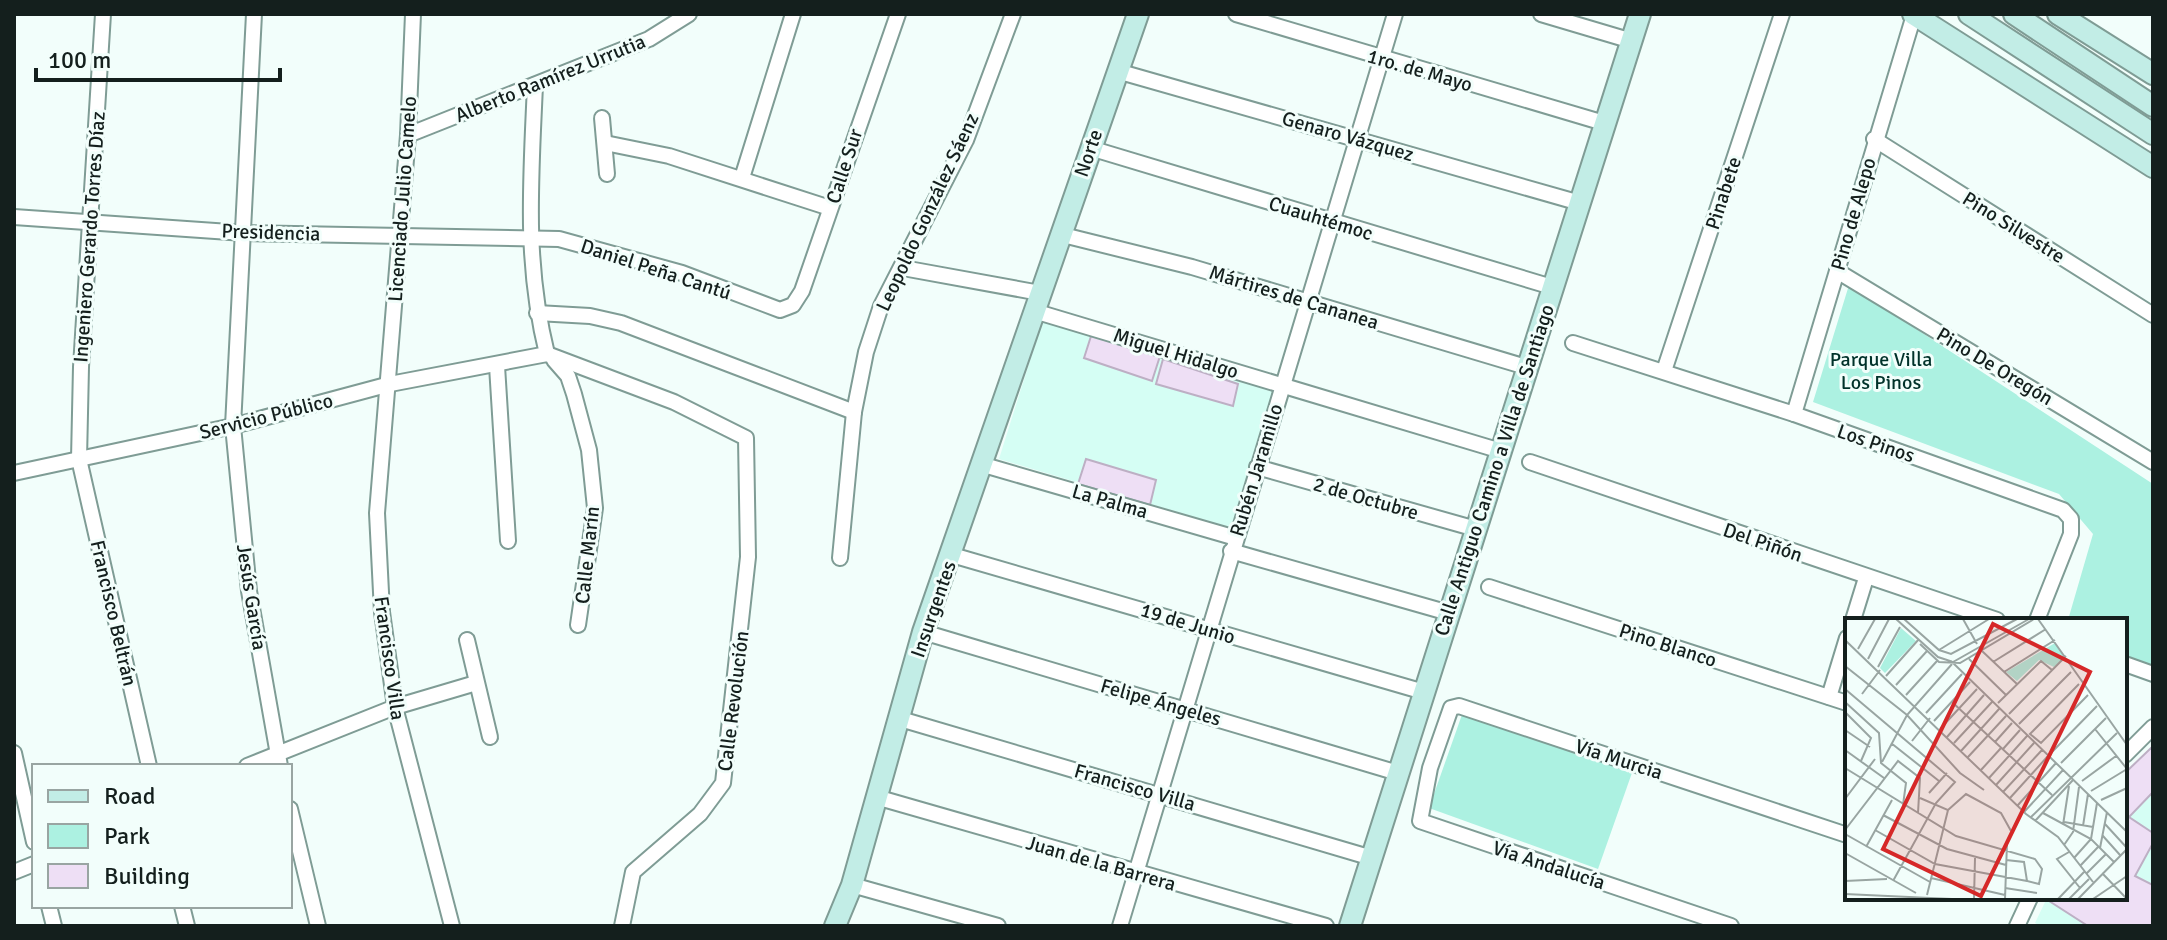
<svg xmlns="http://www.w3.org/2000/svg" width="2167" height="940" viewBox="0 0 2167 940" font-family="Signika,sans-serif">
<style>
.built{fill:#d5fef4}
.green{fill:#acf1e1}
.building{fill:#eedff5;stroke:#bdafc4;stroke-width:2}
.lines{fill:none;stroke-linecap:round;stroke-linejoin:round}
.street-casing{stroke:#7f9c95;stroke-width:18}
.secondary-casing{stroke:#7f9c95;stroke-width:24}
.street{stroke:#fff;stroke-width:14}
.secondary{stroke:#c2ede6;stroke-width:20}
.labels{text-anchor:middle;stroke-width:6;stroke-linejoin:round;paint-order:stroke}
.street-label{font-size:20px;fill:#141f1d;stroke:#f2fefb}
.park-label{font-size:20px;fill:#00322a;stroke:#f2fefb}
.inset-road{fill:none;stroke:#99a5a2;stroke-width:2}
.view{fill:#d62828;fill-opacity:0.15;stroke:#d62828;stroke-width:4}
.inset-edge{fill:none;stroke:#141f1d;stroke-width:4}
</style>
<rect width="100%" height="100%" fill="#f2fefb"/>
<g class="built">
<polygon points="1043,319 1276,390 1233,529 999,459"/>
<polygon points="2153,747 2153,926 2041,926 2035,923 2047,898 2125,898 2125,773"/>
</g>
<g class="green">
<polygon points="1849,285 2153,484 2153,672 2125,662 2125,620 2068,620 2093,534 2059,494 1813,402"/>
<polygon points="1464,709 1633,770 1598,869 1429,808"/>
</g>
<g class="building">
<polygon points="1092,333 1160,356 1152,381 1084,358"/>
<polygon points="1163,359 1238,384 1233,406 1156,384"/>
<polygon points="1086,459 1156,480 1150,505 1078,484"/>
<polygon points="2152,747 2153,792 2129,817 2153,833 2153,843 2135,876 2153,885 2153,926 2088,926 2046,899 2125,898 2125,773"/>
</g>
<g class="lines">
<g class="street-casing">
<g id="street">
<polyline points="103,14 81,367 79,459 149,766"/>
<polyline points="254,14 233,426 249,591 280,766"/>
<polyline points="413,14 408,135 377,513 382,612 395,707 452,926"/>
<polyline points="1236,14 1604,123"/>
<polyline points="1541,14 1632,41"/>
<polyline points="1117,71 1580,203"/>
<polyline points="602,118 607,174"/>
<polyline points="408,135 649,39 689,14"/>
<polyline points="1874,139 2153,315"/>
<polyline points="605,143 669,156 830,208"/>
<polyline points="1090,148 1552,287"/>
<polyline points="742,178 793,14"/>
<polyline points="14,217 244,233 559,239 682,273 780,310 793,305 802,291 898,14"/>
<polyline points="1059,234 1192,267 1526,367"/>
<polyline points="903,268 1040,293"/>
<polyline points="1837,271 2153,462"/>
<polyline points="1034,311 1501,451"/>
<polyline points="537,313 590,316 621,323 854,412"/>
<polyline points="1573,343 1794,414 2063,510 2071,519 2071,534 2037,620"/>
<polyline points="547,354 674,402 746,438 748,557 723,783 700,814 633,872 622,926"/>
<polyline points="554,360 568,376 574,394 589,450 595,508 578,625"/>
<polyline points="497,366 508,541"/>
<polyline points="1664,371 1782,14"/>
<polyline points="1794,414 1914,15"/>
<polyline points="1530,462 1997,620"/>
<polyline points="984,465 1236,538"/>
<polyline points="1257,467 1476,529"/>
<path d="M14 473 233 426 390 384 547 354C524 261 531 180 535 85"/>
<polyline points="1231,551 1449,613"/>
<polyline points="952,555 1424,692"/>
<polyline points="840,558 854,412 866,352 881,306 966,140 1013,14"/>
<polyline points="1489,587 1847,703"/>
<polyline points="1853,620 1866,578"/>
<polyline points="923,632 1398,773"/>
<polyline points="467,640 490,737"/>
<polyline points="2125,664 2153,674"/>
<polyline points="1829,697 1847,638"/>
<polyline points="897,718 1372,858"/>
<polyline points="14,753 34,842"/>
<polyline points="2125,755 2153,727"/>
<polyline points="247,766 395,707 476,683"/>
<polyline points="876,797 1326,926"/>
<polyline points="290,809 318,926"/>
<polyline points="14,872 34,864"/>
<polyline points="852,885 998,926"/>
<polyline points="49,906 54,926"/>
<polyline points="182,906 187,926"/>
<polyline points="1120,926 1395,14"/>
<polyline points="1731,926 1420,821 1430,768 1451,708 1459,706 1847,835"/>
<polyline points="2017,926 2030,898"/>
</g>
</g>
<g class="secondary-casing">
<g id="secondary">
<polyline points="1913,14 2153,167"/>
<polyline points="1969,14 2153,134"/>
<polyline points="2014,14 2153,106"/>
<polyline points="2058,14 2153,74"/>
<polyline points="835,926 852,885 923,632 1138,14"/>
<polyline points="1350,926 1640,14"/>
</g>
</g>
<use href="#street" class="street"/>
<use href="#secondary" class="secondary"/>
</g>
<g class="labels">
<g class="street-label">
<text transform="translate(1420 70) rotate(16)" y="7">1ro. de Mayo</text>
<text transform="translate(550 78) rotate(-22)" y="7">Alberto Ramírez Urrutia</text>
<text transform="translate(1348 136) rotate(16)" y="7">Genaro Vázquez</text>
<text transform="translate(1088 153) rotate(-71)" y="7">Norte</text>
<text transform="translate(844 166) rotate(-72)" y="7">Calle Sur</text>
<text transform="translate(1723 193) rotate(-72)" y="7">Pinabete</text>
<text transform="translate(402 199) rotate(-86)" y="7">Licenciado Julio Camelo</text>
<text transform="translate(927 212) rotate(-65)" y="7">Leopoldo González Sáenz</text>
<text transform="translate(1853 214) rotate(-74)" y="7">Pino de Alepo</text>
<text transform="translate(1321 218) rotate(17)" y="7">Cuauhtémoc</text>
<text transform="translate(2014 227) rotate(32)" y="7">Pino Silvestre</text>
<text transform="translate(271 232) rotate(2)" y="7">Presidencia</text>
<text transform="translate(89 237) rotate(-86)" y="7">Ingeniero Gerardo Torres Díaz</text>
<text transform="translate(656 269) rotate(18)" y="7">Daniel Peña Cantú</text>
<text transform="translate(1294 297) rotate(17)" y="7">Mártires de Cananea</text>
<text transform="translate(1176 353) rotate(17)" y="7">Miguel Hidalgo</text>
<text transform="translate(1995 366) rotate(31)" y="7">Pino De Oregón</text>
<text transform="translate(266 416) rotate(-14)" y="7">Servicio Público</text>
<text transform="translate(1876 443) rotate(19)" y="7">Los Pinos</text>
<text transform="translate(1256 470) rotate(-73)" y="7">Rubén Jaramillo</text>
<text transform="translate(1494 470) rotate(-72)" y="7">Calle Antiguo Camino a Villa de Santiago</text>
<text transform="translate(1366 498) rotate(16)" y="7">2 de Octubre</text>
<text transform="translate(1110 501) rotate(16)" y="7">La Palma</text>
<text transform="translate(1763 542) rotate(19)" y="7">Del Piñón</text>
<text transform="translate(587 555) rotate(-84)" y="7">Calle Marín</text>
<text transform="translate(252 597) rotate(81)" y="7">Jesús García</text>
<text transform="translate(933 609) rotate(-71)" y="7">Insurgentes</text>
<text transform="translate(114 613) rotate(77)" y="7">Francisco Beltrán</text>
<text transform="translate(1188 623) rotate(17)" y="7">19 de Junio</text>
<text transform="translate(1668 645) rotate(18)" y="7">Pino Blanco</text>
<text transform="translate(390 658) rotate(82)" y="7">Francisco Villa</text>
<text transform="translate(733 701) rotate(-83)" y="7">Calle Revolución</text>
<text transform="translate(1161 702) rotate(16)" y="7">Felipe Ángeles</text>
<text transform="translate(1619 759) rotate(18)" y="7">Vía Murcia</text>
<text transform="translate(1135 787) rotate(16)" y="7">Francisco Villa</text>
<text transform="translate(1101 863) rotate(16)" y="7">Juan de la Barrera</text>
<text transform="translate(1549 865) rotate(18)" y="7">Vía Andalucía</text>
</g>
<g class="park-label">
<text x="1881" y="366">Parque Villa<tspan x="1881" dy="23">Los Pinos</tspan></text>
</g>
</g>
<g transform="translate(1845 618)">
<rect width="282" height="282" fill="#f2fefb"/>
<path d="M56 10 71 23 40 55 35 50ZM210 25 220 39 209 49 194 42 172 63 161 54Z" fill="#acf1e1"/>
<path class="inset-road" d="M51 1 93 39 108 44 184 1M59 1 94 32 106 36 172 1M118 1 132 26M193 1 282 127M0 22 181 196 213 219 248 264M75 26 94 44 115 45 189 1M13 31 30 1M94 32 144 1M137 33 172 66M23 41 44 1M124 41 161 77M106 43 282 214M148 44 201 11M0 48 62 97 115 155 139 172M33 49 55 9M159 54 210 22M41 58 74 21M234 66 185 116 196 125 243 77M51 67 82 33M0 71 110 164 91 185 48 263M17 76 35 52M61 77 92 43M0 84 34 115 36 145 61 165 58 187M107 84 207 177M153 85 196 43 207 52M0 94 26 120 16 143M81 95 117 56M164 96 221 38M89 103 125 64M174 106 226 54M95 111 132 71M250 111 282 151M0 112 25 129M102 119 139 77M67 123 85 100M150 124 167 105M46 125 94 163M109 125 147 84M158 131 175 112M0 132 39 160M116 133 154 91M206 135 252 88M123 139 161 98M37 144 62 97 107 46M216 145 261 100M0 150 111 218 190 241 197 251 194 266 182 263 179 244 161 242M136 152 156 130M144 160 182 118M237 163 271 138M151 167 189 125M246 173 282 151M158 174 197 132M84 175 102 155M75 180 103 192 82 277M165 180 203 138M0 181 30 141M256 182 282 170M173 187 211 145M103 192 121 176 156 195 166 213M179 194 218 152M198 195 246 221 269 244M38 197 102 231 161 247M185 200 272 115M190 203 228 162M219 204 248 209M260 206 282 230M218 207 224 168M238 208 243 176M0 212 53 143 75 160 73 195M30 212 90 246 182 263M0 216 85 264M258 218 275 237M219 227 228 214 234 169M21 229 47 182M255 230 262 194M224 234 212 241 235 270M0 235 71 275M229 240 246 221 252 185M235 248 254 228M257 255 282 281M241 256 261 236M86 260 160 277M0 263 42 261M160 270 192 275M0 276 107 281M129 281 130 240M160 281 162 225M213 281 239 254M224 281 244 261M233 281 282 231M248 281 282 258"/>
<path class="view" d="M148 6 245 54 136 278 38 231Z"/>
<rect width="282" height="282" class="inset-edge"/>
</g>
<rect width="2167" height="940" fill="none" stroke="#141f1d" stroke-width="32"/>
<rect x="32" y="764" width="260" height="144" fill="#f2fefb" stroke="#99a5a2" stroke-width="2"/>
<rect x="48" y="790" width="40" height="12" fill="#c2ede6" stroke="#99a5a2" stroke-width="2"/>
<text x="104" y="804" font-size="24" fill="#141f1d">Road</text>
<rect x="48" y="824" width="40" height="24" fill="#acf1e1" stroke="#99a5a2" stroke-width="2"/>
<text x="104" y="844" font-size="24" fill="#141f1d">Park</text>
<rect x="48" y="864" width="40" height="24" fill="#eedff5" stroke="#99a5a2" stroke-width="2"/>
<text x="104" y="884" font-size="24" fill="#141f1d">Building</text>
<path d="M36 68v12h244v-12" fill="none" stroke="#141f1d" stroke-width="4"/>
<text x="48" y="68" font-size="24" fill="#141f1d" stroke="#f2fefb" stroke-width="6" paint-order="stroke">100 m</text>
</svg>
